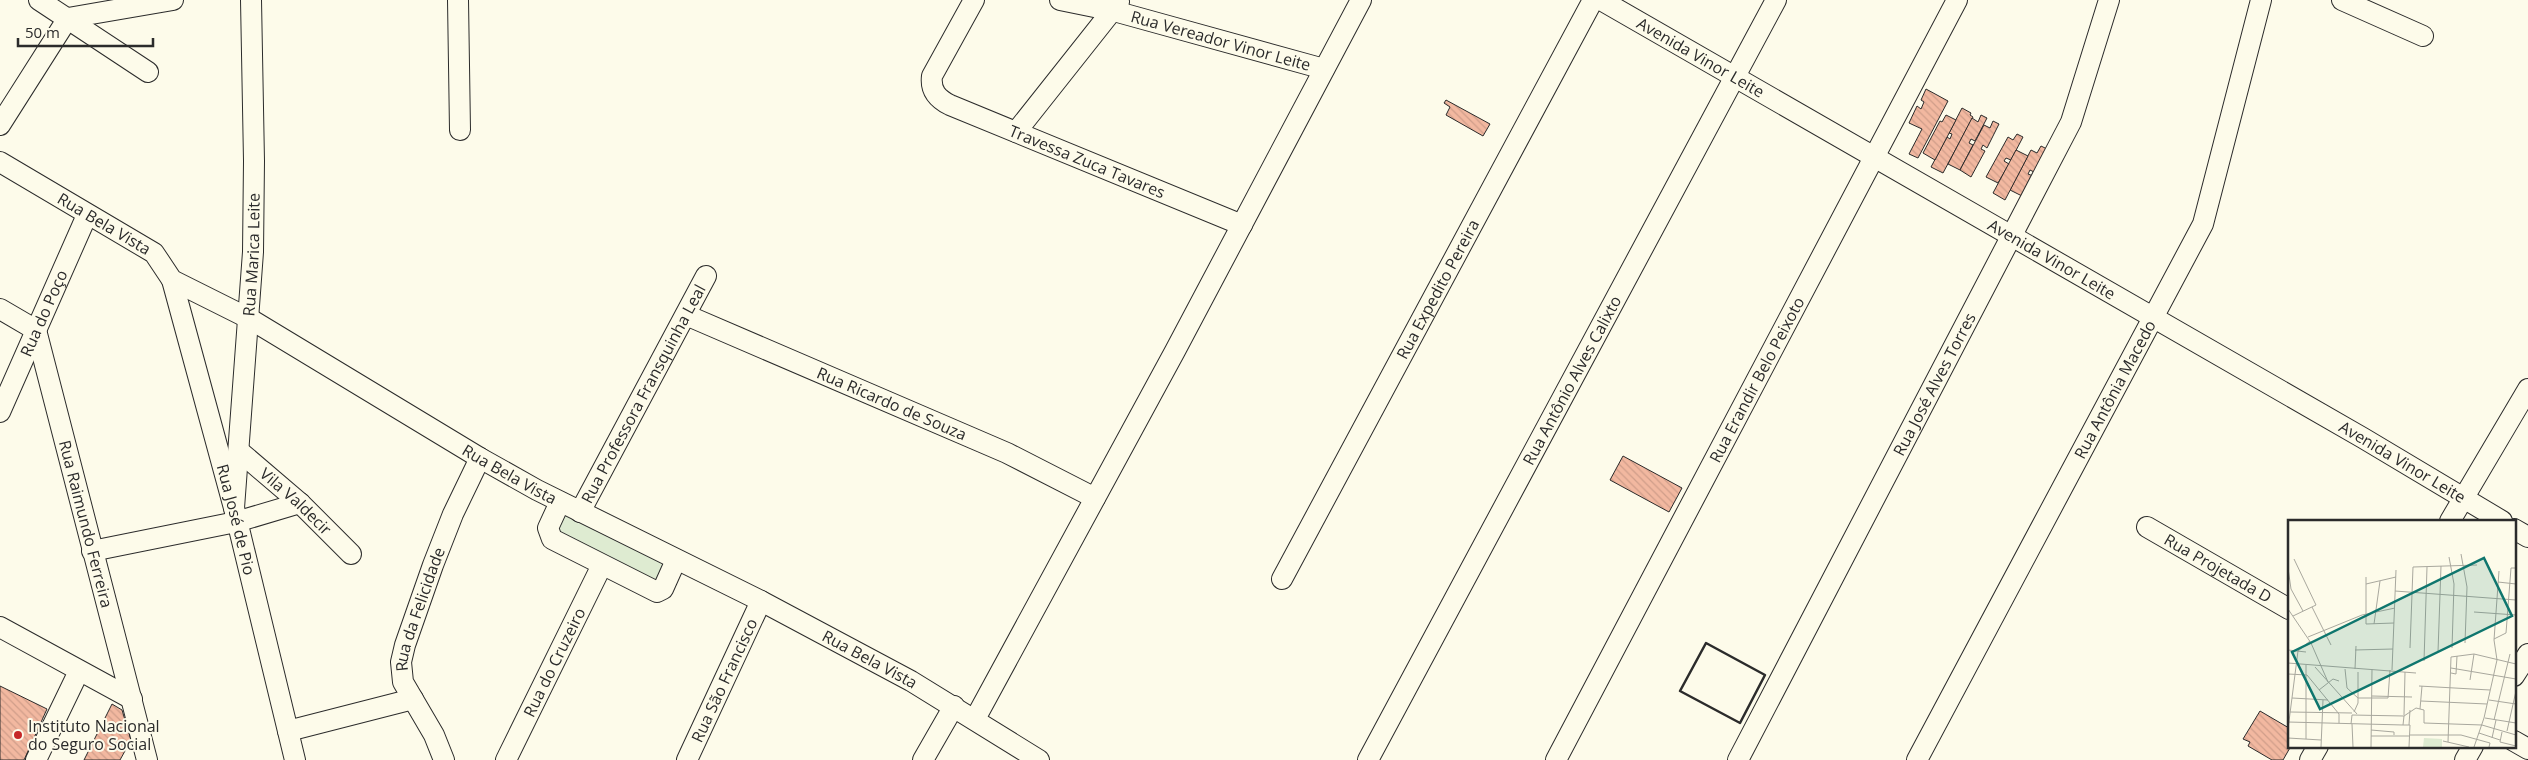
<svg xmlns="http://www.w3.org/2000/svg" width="2528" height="760" viewBox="0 0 2528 760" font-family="'Open Sans',sans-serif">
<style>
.park{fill:#deebd1;stroke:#74746e}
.building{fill:url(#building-back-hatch);stroke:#2b2b2b}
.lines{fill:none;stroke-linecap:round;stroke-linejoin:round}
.minor-casing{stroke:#2b2b2b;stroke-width:22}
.minor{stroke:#fdfbea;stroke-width:20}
.wall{stroke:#2b2b2b;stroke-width:2.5}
.poi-dot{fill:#c62828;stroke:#fdfbea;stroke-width:2}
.labels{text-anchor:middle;stroke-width:4;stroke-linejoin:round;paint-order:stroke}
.street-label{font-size:16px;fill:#2b2b2b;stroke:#fdfbea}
.poi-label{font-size:16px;fill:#2b2b2b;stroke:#fdfbea;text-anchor:start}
.inset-road{fill:none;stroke:#a9a89e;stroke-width:1}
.view{fill:#0f766e;fill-opacity:0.15;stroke:#0f766e;stroke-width:2.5}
.inset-edge{fill:none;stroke:#2b2b2b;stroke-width:2.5}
</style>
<defs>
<pattern id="building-back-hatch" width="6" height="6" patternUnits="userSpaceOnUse" patternTransform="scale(1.25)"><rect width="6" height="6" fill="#f2b8a0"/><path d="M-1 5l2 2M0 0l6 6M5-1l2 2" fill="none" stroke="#d09e8a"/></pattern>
</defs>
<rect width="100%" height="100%" fill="#fdfbea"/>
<polygon class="park" points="563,512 668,560 657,584 557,534"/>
<g class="building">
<polygon points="1926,89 1948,101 1918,158 1909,154 1922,129 1909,123 1917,106 1921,109 1924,102 1921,100"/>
<polygon points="1446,100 1490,124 1483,136 1446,115 1450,107 1444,103"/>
<polygon points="1962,108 1971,113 1970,115 1973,117 1943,173 1931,167 1947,137 1950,139 1952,134 1949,133"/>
<polygon points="1946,115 1956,120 1935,160 1923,153 1940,121 1942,122"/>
<polygon points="1981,115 1987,118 1975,141 1971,139 1969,143 1973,145 1960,170 1948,164 1972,118 1978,122"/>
<polygon points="1993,121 1999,124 1987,148 1983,145 1981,149 1985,151 1971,177 1960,170 1984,125 1990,128"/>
<polygon points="2017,134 2023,137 2011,160 2006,158 2004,161 2009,164 1998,183 1986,177 2008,137 2013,140"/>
<polygon points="2041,146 2047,149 2034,172 2030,170 2028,174 2033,176 2022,196 2010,190 2031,150 2037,153"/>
<polygon points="2016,150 2028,156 2005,200 1993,193"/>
<polygon points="1623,456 1682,488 1669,512 1610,480"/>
<polygon points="0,686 47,709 24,760 0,760"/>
<polygon points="112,704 122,710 131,740 120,760 84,760"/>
<polygon points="2260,711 2289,728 2291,746 2283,760 2272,760 2248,746 2250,742 2243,739"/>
</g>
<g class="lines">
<g class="minor-casing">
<g id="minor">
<polyline points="39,0 148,72"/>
<polyline points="458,0 460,130"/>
<path id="s1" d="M974 0 932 76C930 91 938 99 950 105L1242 225"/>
<path id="s2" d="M1060 0 1114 11 1324 69"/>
<path id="s3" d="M1601 0 2363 438 2502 521"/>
<polyline points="2342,0 2423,36"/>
<polyline points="68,18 173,0"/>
<polyline points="0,125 68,18"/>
<polyline points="1016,132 1119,2"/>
<path id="s4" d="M0 162 154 253 172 280 250 319 480 458 537 490 761 601 911 681 1039 760"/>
<path id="s5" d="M172 280 234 508 295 760"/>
<path id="s6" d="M0 309 36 330 147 760"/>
<path id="s7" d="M686 315 1007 453 1095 498"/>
<path id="s8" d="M0 412 87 215"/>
<path id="s9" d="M239 451 300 503 351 554"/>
<polyline points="560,502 548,528 552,539 657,592 663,589 676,560"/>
<path id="s10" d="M234 508 253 252 254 161 251 0"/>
<path id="s11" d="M580 512 706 276"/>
<polyline points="2450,521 2528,389"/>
<path id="s12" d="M2147 527 2289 609"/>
<polyline points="2514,529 2528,537"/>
<polyline points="92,551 236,522 300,503"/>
<path id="s13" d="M1282 579 1593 0"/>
<polyline points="0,627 132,699"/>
<polyline points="2514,676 2528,654"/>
<polyline points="975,719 1175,351 1361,0"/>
<polyline points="288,731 413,699"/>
<polyline points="2514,741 2528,749"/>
<polyline points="36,760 79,671"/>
<path id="s14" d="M444 760 434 735 403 682 401 662 405 645 433 565 453 514 480 458"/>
<path id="s15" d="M506 760 602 565"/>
<path id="s16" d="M687 760 761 601"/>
<polyline points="923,760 954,706"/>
<path id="s17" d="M1368 760 1776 0"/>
<path id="s18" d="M1556 760 1957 0"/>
<path id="s19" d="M1738 760 2071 122 2109 0"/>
<path id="s20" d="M1917 760 2203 224 2261 0"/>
<polyline points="2310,760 2318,746"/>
<polyline points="2465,760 2473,746"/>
</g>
</g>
<use href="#minor" class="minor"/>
<polygon class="wall" points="1706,643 1765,675 1740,723 1680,691"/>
</g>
<circle class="poi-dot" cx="18" cy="735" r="5"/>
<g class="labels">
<g class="street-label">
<text dy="6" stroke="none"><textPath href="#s2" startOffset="166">Rua Vereador Vinor Leite</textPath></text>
<text dy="6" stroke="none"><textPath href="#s3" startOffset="115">Avenida Vinor Leite</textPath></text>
<text dy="6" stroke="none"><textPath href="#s1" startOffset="272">Travessa Zuca Tavares</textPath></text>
<text dy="6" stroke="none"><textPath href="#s4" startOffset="121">Rua Bela Vista</textPath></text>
<text dy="6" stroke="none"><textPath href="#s10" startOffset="254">Rua Marica Leite</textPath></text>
<text dy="6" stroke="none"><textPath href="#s3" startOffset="520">Avenida Vinor Leite</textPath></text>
<text dy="6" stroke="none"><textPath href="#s13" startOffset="329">Rua Expedito Pereira</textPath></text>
<text dy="6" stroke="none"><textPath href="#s8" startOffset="108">Rua do Poço</textPath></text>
<text dy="6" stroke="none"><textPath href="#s17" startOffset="431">Rua Antônio Alves Calixto</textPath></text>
<text dy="6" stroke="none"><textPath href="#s18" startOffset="430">Rua Erandir Belo Peixoto</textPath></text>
<text dy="6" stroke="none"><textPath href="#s19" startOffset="424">Rua José Alves Torres</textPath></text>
<text dy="6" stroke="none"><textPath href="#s20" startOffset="420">Rua Antônia Macedo</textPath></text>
<text dy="6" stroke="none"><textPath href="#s11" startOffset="134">Rua Professora Fransquinha Leal</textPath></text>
<text dy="6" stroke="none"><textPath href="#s7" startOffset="224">Rua Ricardo de Souza</textPath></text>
<text dy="6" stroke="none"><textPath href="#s3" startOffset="925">Avenida Vinor Leite</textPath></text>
<text dy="6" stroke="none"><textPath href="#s4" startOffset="601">Rua Bela Vista</textPath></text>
<text dy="6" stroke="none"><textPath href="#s9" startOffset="76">Vila Valdecir</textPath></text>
<text dy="6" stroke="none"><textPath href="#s5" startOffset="248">Rua José de Pio</textPath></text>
<text dy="6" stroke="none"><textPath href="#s6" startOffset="242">Rua Raimundo Ferreira</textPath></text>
<text dy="6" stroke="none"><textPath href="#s12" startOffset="82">Rua Projetada D</textPath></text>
<text dy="6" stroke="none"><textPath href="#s14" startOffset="164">Rua da Felicidade</textPath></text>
<text dy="6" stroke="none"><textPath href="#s4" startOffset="1006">Rua Bela Vista</textPath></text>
<text dy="6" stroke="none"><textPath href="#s15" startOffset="109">Rua do Cruzeiro</textPath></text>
<text dy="6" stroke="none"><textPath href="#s16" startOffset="88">Rua São Francisco</textPath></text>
</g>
<g class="poi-label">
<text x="28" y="732">Instituto Nacional<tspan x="28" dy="18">do Seguro Social</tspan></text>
</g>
</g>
<g transform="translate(2288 520)">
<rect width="228" height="228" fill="#fdfbea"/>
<path d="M136 218 154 219V227H135Z" fill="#deebd1"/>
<path class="inset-road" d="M173 34 179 67 177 123M161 37 166 64 164 128M0 48 3 69 15 91M78 57V104L106 103M210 62 228 64M78 64 108 57M107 71 228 80M24 87 43 125M0 89 23 123 40 162M186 92 228 95M5 96 28 85 6 39M86 104 92 61M20 117 74 95 107 88M206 119 218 113 223 48H228M122 128 125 47 189 45M0 130 18 132M67 130 105 129M10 131 22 121M150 132 153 46M136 141 139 47M0 143 128 153M27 147 69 194M163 148 228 159M57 149 59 168 70 178M67 149 68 126M104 150 108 50M163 153 168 154 169 136M0 154 19 155 51 194V203M182 160 186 134M131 166 202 170M31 170 45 159 51 161M84 176 124 177M4 178 40 180M70 178H100L102 150M201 180 228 184M133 181 199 184M132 189 134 166M2 192 64 193M66 192 70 183V152M116 195 117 152M116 196 128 188 136 190V203L194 205M197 198 228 203M206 200 222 134M0 202 115 205 116 196M63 204 64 195 116 196M64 204 65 227M115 205H122L121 227M121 205 122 190M194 205 228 215M0 209 10 131M83 210 106 212V215M219 211 228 171M214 212 212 222 228 226M191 213 212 220M122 215H173L202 223 201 227M83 216H122M0 218 33 220M204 218 208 200M18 219V145M155 221 181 227M160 222 163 137 186 134 228 144M33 227 35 180M83 227 84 149M186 227 196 198 209 140 206 120 211 51"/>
<path class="view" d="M196 38 224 96 32 189 4 132Z"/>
<rect width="228" height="228" class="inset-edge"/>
</g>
<path d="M18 38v8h135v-8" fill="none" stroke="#2b2b2b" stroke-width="2.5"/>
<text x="25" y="38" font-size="15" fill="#2b2b2b" stroke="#fdfbea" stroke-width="4" paint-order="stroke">50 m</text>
</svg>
